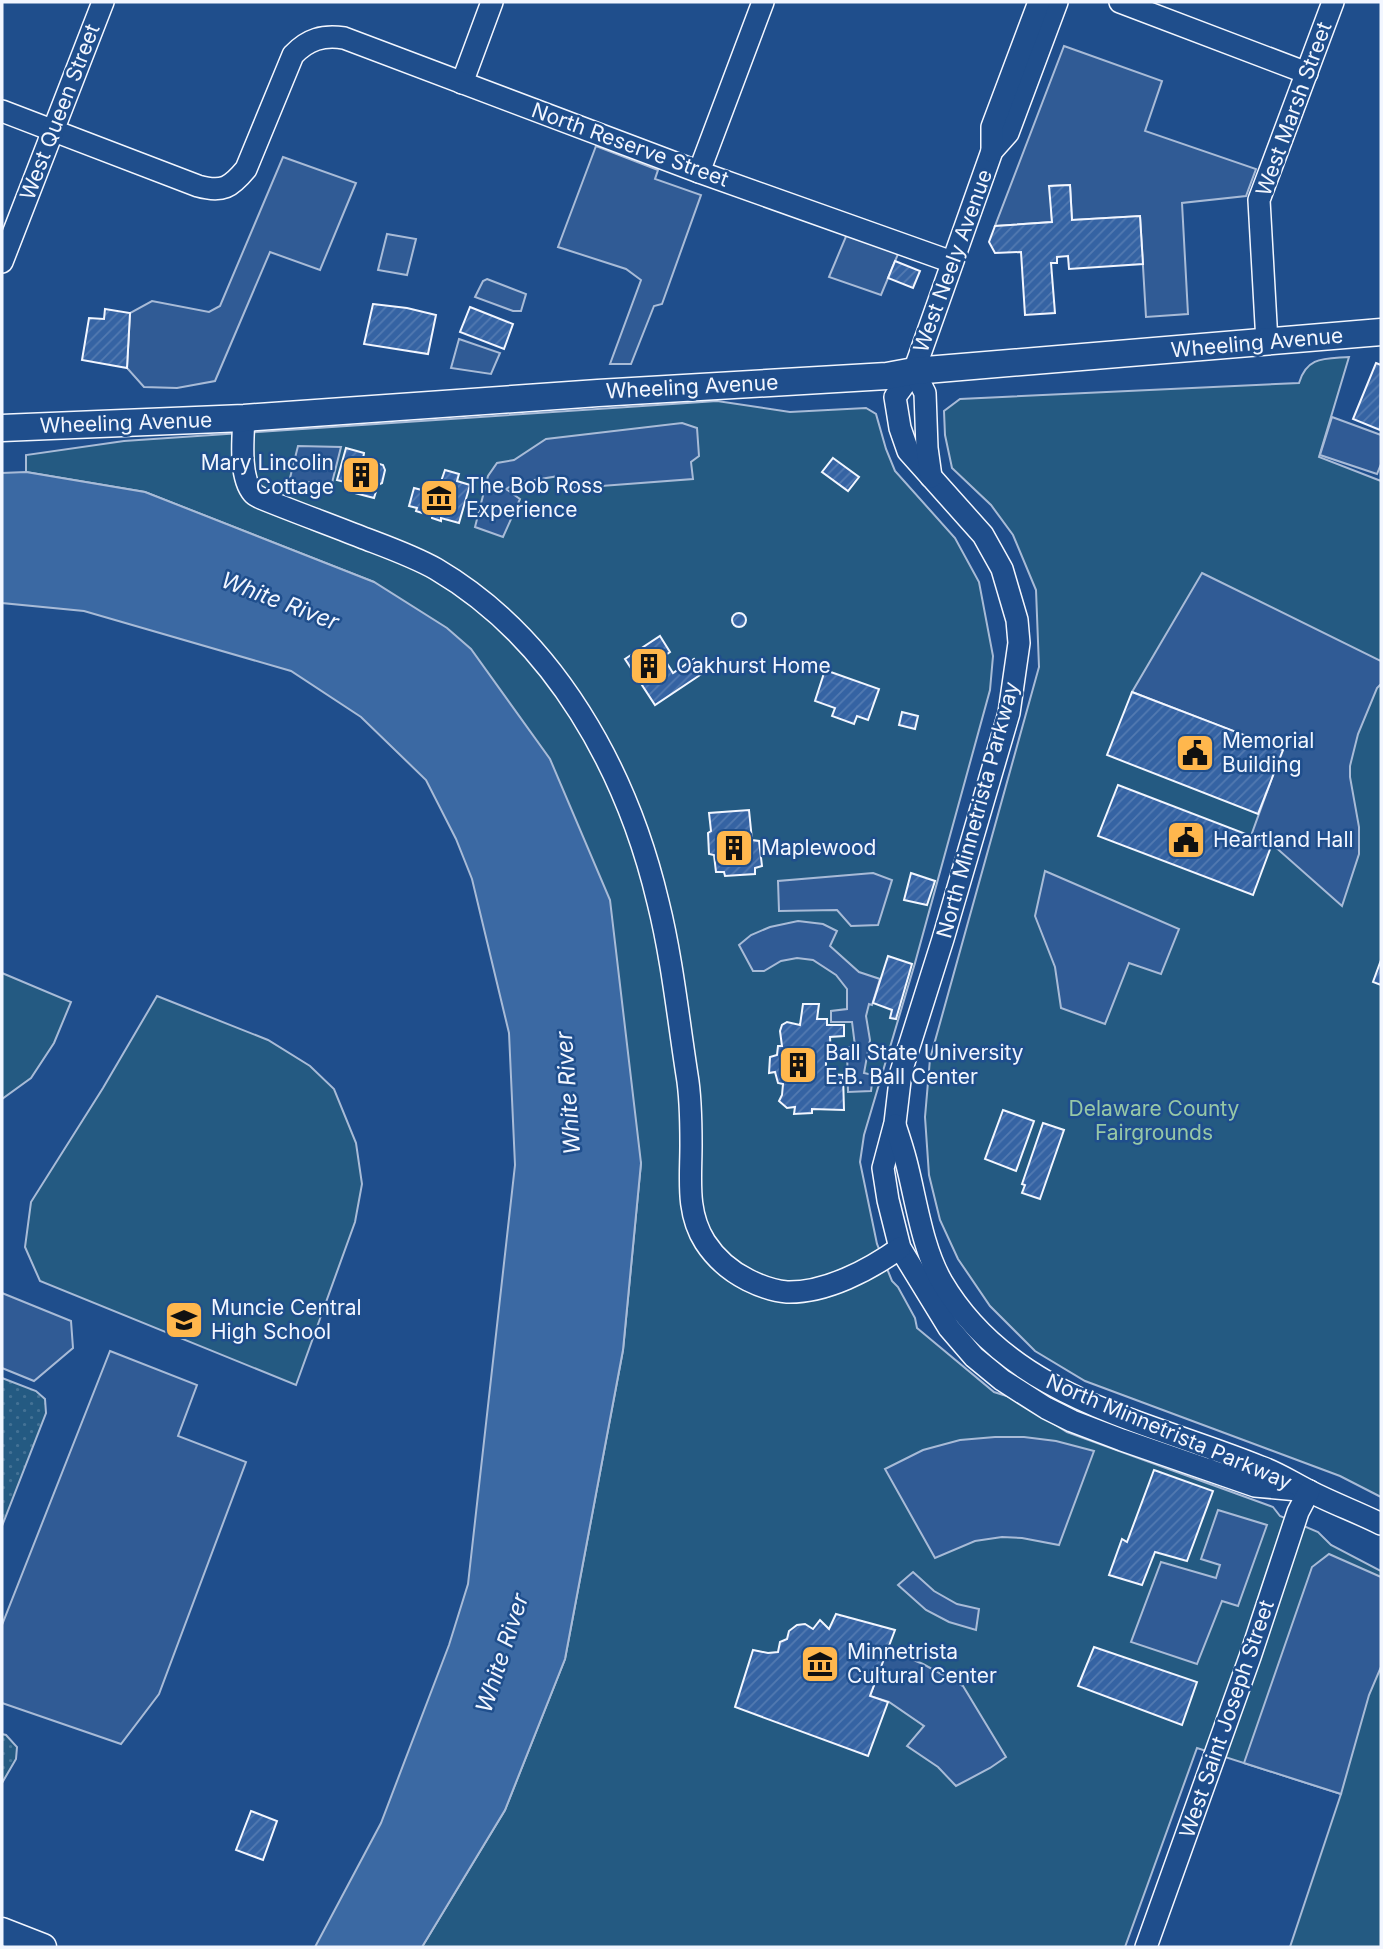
<svg xmlns="http://www.w3.org/2000/svg" width="1383" height="1949" viewBox="0 0 1383 1949" font-family="Inter,sans-serif">
<style>
.grass{fill:url(#grass-dots);stroke:#a8bbd7;stroke-width:2}
.park{fill:#245a82;stroke:#a8bbd7;stroke-width:2}
.parking{fill:#305b95;stroke:#a8bbd7;stroke-width:2}
.water{fill:#3b69a3;stroke:#a8bbd7;stroke-width:2}
.building{fill:url(#building-hatch);stroke:#f2f6ff;stroke-width:2}
.lines{fill:none;stroke-linecap:round;stroke-linejoin:round}
.minor-casing{stroke:#f2f6ff;stroke-width:24}
.major-casing{stroke:#f2f6ff;stroke-width:29}
.minor{stroke:#1f4e8c;stroke-width:21}
.major{stroke:#1f4e8c;stroke-width:26}
.labels{text-anchor:middle;stroke-width:5;stroke-linejoin:round;paint-order:stroke}
.street-label{font-size:21px;fill:#f2f6ff;stroke:#1f4e8c}
.poi-label{font-size:21px;fill:#f2f6ff;stroke:#1f4e8c;text-anchor:start}
.park-label{font-size:21px;fill:#97c8a6;stroke:#1f4e8c}
.water-label{font-size:23px;font-style:italic;fill:#f2f6ff;stroke:#1f4e8c}
</style>
<defs>
<pattern id="grass-dots" width="8" height="8" patternUnits="userSpaceOnUse" patternTransform="scale(1.75)"><rect width="8" height="8" fill="#245a82"/><path d="M2 2h.1M6 6h.1" fill="none" stroke="#447295" stroke-width="1.8" stroke-linecap="round"/></pattern>
<pattern id="building-hatch" width="6" height="6" patternUnits="userSpaceOnUse" patternTransform="scale(1.75)"><rect width="6" height="6" fill="#3563a3"/><path d="M-1 1l2-2M0 6l6-6M5 7l2-2" fill="none" stroke="#537ab1"/></pattern>
</defs>
<rect width="100%" height="100%" fill="#1f4e8c"/>
<g class="grass">
<polygon points="2,1378 36,1391 45,1399 46,1413 2,1526"/>
<polygon points="2,1734 6,1735 17,1747 16,1759 2,1783"/>
</g>
<g class="park">
<path d="M1349 357 1319 457 1381 481V1497L1340 1476 1085 1381 1035 1351 990 1306 958 1259 940 1220 929 1175 925 1117 930 1059 1039 667 1036 590 1013 535 991 505 952 468 945 435 944 411 960 399 1299 383C1307 356 1325 359 1349 357Z"/>
<polygon points="717,401 790,412 866,408 876,414 886,449 895,471 955,538 979,582 993,656 990,690 915,963 864,1135 860,1162 877,1244 892,1281 898,1287 915,1318 917,1328 994,1392 1013,1398 1067,1432 1273,1507 1280,1516 1318,1532 1331,1545 1381,1571 1381,1947 1290,1947 1341,1794 1197,1748 1125,1947 422,1947 505,1810 565,1659 623,1350 641,1163 374,582 145,492 26,472 26,455 124,441"/>
<polygon points="2,973 71,1002 54,1043 31,1078 2,1099"/>
<polygon points="157,996 268,1040 310,1066 334,1089 356,1143 362,1184 355,1222 296,1385 40,1281 25,1247 31,1202 103,1088"/>
</g>
<g class="parking">
<polygon points="1064,46 1162,81 1145,131 1256,169 1246,196 1182,203 1188,314 1146,317 1140,216 1072,220 1070,185 1050,186 1052,222 995,226"/>
<polygon points="596,146 658,170 655,179 701,195 662,304 654,306 631,364 610,364 641,280 626,269 558,247"/>
<polygon points="283,157 356,183 320,270 270,252 215,381 177,388 144,387 127,368 130,313 152,301 209,312 220,306"/>
<polygon points="387,234 416,239 407,275 378,270"/>
<polygon points="847,234 898,254 881,295 829,277"/>
<polygon points="487,279 526,294 521,311 513,311 475,297 483,281"/>
<polygon points="459,339 500,353 491,374 451,368"/>
<polygon points="1332,417 1381,435 1381,464 1377,474 1320,455"/>
<polygon points="682,423 697,428 699,456 691,462 693,479 562,489 559,476 516,483 506,489 520,499 503,537 475,527 488,476 497,463 514,460 546,439"/>
<polygon points="298,446 341,447 332,483 289,482"/>
<polygon points="1202,573 1381,661 1381,684 1377,688 1358,734 1350,766 1350,777 1359,827 1359,854 1342,906 1272,844 1251,836 1282,750 1132,692"/>
<polygon points="1045,871 1179,929 1161,974 1129,963 1105,1024 1061,1008 1055,967 1035,916"/>
<polygon points="873,873 892,880 878,925 851,926 837,910 779,911 778,881"/>
<polygon points="798,921 823,924 837,931 830,946 859,972 880,979 872,1005 869,1004 866,1016 870,1040 864,1073 873,1075 871,1091 848,1092 847,1048 855,1046 852,1022 831,1022 831,1011 847,1009 847,989 836,975 813,960 797,958 781,961 764,971 753,971 739,945 751,935 770,927"/>
<polygon points="2,1293 71,1321 73,1348 34,1381 2,1368"/>
<polygon points="110,1351 197,1385 178,1436 246,1462 159,1694 121,1744 2,1703 2,1625"/>
<polygon points="995,1437 1024,1437 1056,1441 1094,1451 1059,1545 1022,1538 1002,1537 975,1541 935,1558 885,1469 923,1450 960,1440"/>
<polygon points="1218,1510 1267,1525 1238,1606 1222,1601 1197,1664 1131,1642 1161,1562 1216,1578 1220,1565 1201,1559"/>
<polygon points="1329,1554 1381,1577 1381,1667 1369,1695 1341,1794 1244,1763 1312,1567"/>
<polygon points="913,1572 934,1591 957,1604 979,1609 976,1630 949,1622 926,1610 898,1585"/>
<polygon points="887,1649 923,1664 963,1686 1006,1757 990,1768 956,1786 938,1767 907,1746 924,1726 889,1702 870,1696"/>
</g>
<polygon class="water" points="26,472 145,492 374,582 447,628 471,649 550,759 610,900 641,1163 623,1350 565,1659 505,1810 422,1947 315,1947 381,1823 449,1645 468,1584 515,1165 509,1033 472,879 456,839 426,780 361,717 291,671 84,611 2,603 2,473"/>
<g class="building">
<polygon points="1070,185 1072,220 1140,216 1143,264 1069,269 1068,256 1057,257 1057,263 1051,263 1055,313 1025,315 1021,252 995,253 989,242 995,226 1052,222 1049,186"/>
<polygon points="895,261 920,271 913,288 888,278"/>
<polygon points="373,304 407,308 436,315 428,354 364,344"/>
<polygon points="470,307 513,324 504,349 460,332"/>
<polygon points="105,309 130,313 127,368 82,360 89,318 104,319"/>
<polygon points="1376,363 1381,365 1380,430 1353,419"/>
<polygon points="346,448 364,453 363,459 383,465 385,470 382,483 378,485 374,498 347,491 349,483 337,480"/>
<polygon points="833,458 859,477 848,491 822,472"/>
<polygon points="445,470 459,474 457,481 470,485 459,523 441,518 441,521 432,518 432,516 416,511 417,508 409,506 414,488 422,490 424,486 438,490"/>
<circle cx="739" cy="620" r="7"/>
<polygon points="660,636 670,652 663,657 673,673 694,659 703,673 655,705 625,659"/>
<polygon points="825,670 879,689 868,720 857,716 854,724 832,716 835,708 815,701"/>
<polygon points="1132,692 1283,750 1258,814 1107,755"/>
<polygon points="902,712 918,716 915,729 899,725"/>
<polygon points="1118,785 1272,844 1253,895 1098,836"/>
<polygon points="749,810 752,840 759,841 762,866 755,868 755,874 725,876 724,872 716,872 714,855 709,854 708,833 711,831 709,813"/>
<polygon points="911,873 935,881 927,905 904,900"/>
<polygon points="888,956 912,964 896,1019 890,1018 892,1010 873,1003"/>
<polygon points="1381,960 1381,985 1373,982"/>
<polygon points="803,1004 819,1004 817,1019 827,1019 827,1025 844,1025 844,1036 830,1037 831,1055 826,1055 826,1074 843,1075 844,1110 812,1109 812,1113 794,1114 795,1107 787,1108 779,1101 782,1095 783,1084 778,1083 775,1072 769,1073 770,1057 777,1055 778,1046 782,1046 780,1031 782,1025 787,1022 800,1025"/>
<polygon points="1003,1110 1034,1121 1016,1171 985,1159"/>
<polygon points="1043,1123 1064,1130 1040,1199 1022,1193 1025,1185 1022,1184"/>
<polygon points="1154,1470 1213,1491 1187,1561 1155,1552 1142,1585 1109,1575 1122,1539 1127,1542"/>
<polygon points="836,1614 895,1630 870,1696 888,1702 868,1756 735,1707 753,1650 768,1653 778,1652 780,1642 787,1639 789,1631 797,1625 805,1624 813,1629 820,1620 829,1629"/>
<polygon points="1094,1647 1197,1682 1182,1725 1078,1686"/>
<polygon points="251,1811 277,1821 263,1860 236,1850"/>
</g>
<g class="lines">
<g class="minor-casing">
<g id="minor">
<polyline points="1057,2 1008,133 992,151 914,371 895,397 900,428 908,451 983,535 1002,569 1017,620 1019,643 1009,713 943,939 901,1072 895,1123 883,1168 888,1200 900,1248 949,1328 974,1357 1002,1380 1046,1408 1072,1421 1122,1440 1255,1486 1309,1491"/>
<polyline points="1120,2 1307,73"/>
<polyline points="462,83 492,2"/>
<path d="M2 111 198 186C223 193 231 187 246 169L293 55C308 39 323 35 344 38L699 172 952 262"/>
<polyline points="992,151 992,127 1039,2"/>
<polyline points="699,172 763,2"/>
<polyline points="2,262 103,2"/>
<polyline points="1267,342 1259,200 1333,2"/>
<polyline points="914,371 925,393 927,448 931,477"/>
<path d="M244 418C243 438 239 477 253 493 253 494 262 499 263 499 295 512 328 524 361 537 387 547 413 556 436 569 555 639 627 771 658 902 672 958 678 1017 687 1075 691 1098 691 1122 691 1145 691 1179 686 1212 705 1242 716 1259 730 1271 748 1280 760 1286 774 1291 787 1292 826 1293 869 1270 900 1248"/>
<path d="M895 1125C899 1137 903 1149 906 1161 916 1199 922 1248 942 1282 1011 1399 1146 1420 1261 1467 1278 1473 1293 1483 1309 1491 1332 1503 1357 1512 1381 1524"/>
<polyline points="1146,1947 1250,1657 1298,1512 1309,1491"/>
</g>
</g>
<g class="major-casing">
<g id="major">
<polyline points="2,428 244,418 598,393 887,376 914,371 1381,332"/>
<polyline points="2,1931 43,1947"/>
</g>
</g>
<use href="#minor" class="minor"/>
<use href="#major" class="major"/>
</g>
<defs>
<g id="building-square" transform="scale(2.0125)"><rect x="-9" y="-9" width="18" height="18" rx="4" fill="#ffb74d" stroke="#1f4e8c"/><path d="M-4-6H4V6H1V3H-1V6H-4ZM-2.5-4.3h1.7v1.8h-1.7ZM.8-4.3h1.7v1.8H.8ZM-2.5-1h1.7V.8h-1.7ZM.8-1h1.7V.8H.8Z" fill="#111"/></g>
<g id="museum-square" transform="scale(2.0125)"><rect x="-9" y="-9" width="18" height="18" rx="4" fill="#ffb74d" stroke="#1f4e8c"/><path d="M0-6L6-3V-2H-6V-3ZM-5-1h2V3h-2ZM-1-1h2V3h-2ZM3-1h2V3H3ZM-6 4H6V6H-6Z" fill="#111"/></g>
<g id="civic-square" transform="scale(2.0125)"><rect x="-9" y="-9" width="18" height="18" rx="4" fill="#ffb74d" stroke="#1f4e8c"/><path d="M-.6-6.5H3V-4.5H.6V-3L4-1V1h2V6H-6V1h2V-1L-.6-3ZM-1.2 2.5V6h2.4V2.5Z" fill="#111"/></g>
<g id="school-square" transform="scale(2.0125)"><rect x="-9" y="-9" width="18" height="18" rx="4" fill="#ffb74d" stroke="#1f4e8c"/><path d="M0-5L7-2L0 1L-7-2ZM-4 1L0 2.5L4 1V4Q0 6-4 4Z" fill="#111"/></g>
</defs>
<g fill-rule="evenodd">
<use href="#building-square" x="361" y="475"/>
<use href="#museum-square" x="439" y="498"/>
<use href="#building-square" x="649" y="666"/>
<use href="#civic-square" x="1195" y="753"/>
<use href="#civic-square" x="1186" y="840"/>
<use href="#building-square" x="734" y="848"/>
<use href="#building-square" x="798" y="1065"/>
<use href="#school-square" x="184" y="1320"/>
<use href="#museum-square" x="820" y="1664"/>
</g>
<g class="labels">
<g class="street-label">
<text transform="translate(1294 109) rotate(-70)" y="7">West Marsh Street</text>
<text transform="translate(60 112) rotate(-69)" y="7">West Queen Street</text>
<text transform="translate(630 145) rotate(20)" y="7">North Reserve Street</text>
<text transform="translate(953 261) rotate(-70)" y="7">West Neely Avenue</text>
<text transform="translate(1257 343) rotate(-5)" y="7">Wheeling Avenue</text>
<text transform="translate(692 387) rotate(-3)" y="7">Wheeling Avenue</text>
<text transform="translate(126 423) rotate(-2)" y="7">Wheeling Avenue</text>
<text transform="translate(978 810) rotate(-75)" y="7">North Minnetrista Parkway</text>
<text transform="translate(1169 1432) rotate(23)" y="7">North Minnetrista Parkway</text>
<text transform="translate(1227 1719) rotate(-71)" y="7">West Saint Joseph Street</text>
</g>
<g class="poi-label">
<text x="334" y="470" text-anchor="end">Mary Lincolin<tspan x="334" dy="24">Cottage</tspan></text>
<text x="466" y="493">The Bob Ross<tspan x="466" dy="24">Experience</tspan></text>
<text x="676" y="673">Oakhurst Home</text>
<text x="1222" y="748">Memorial<tspan x="1222" dy="24">Building</tspan></text>
<text x="1213" y="847">Heartland Hall</text>
<text x="761" y="855">Maplewood</text>
<text x="825" y="1060">Ball State University<tspan x="825" dy="24">E.B. Ball Center</tspan></text>
<text x="211" y="1315">Muncie Central<tspan x="211" dy="24">High School</tspan></text>
<text x="847" y="1659">Minnetrista<tspan x="847" dy="24">Cultural Center</tspan></text>
</g>
<g class="park-label">
<text x="1154" y="1116">Delaware County<tspan x="1154" dy="24">Fairgrounds</tspan></text>
</g>
<g class="water-label">
<text transform="translate(280 601) rotate(21)" y="8">White River</text>
<text transform="translate(568 1093) rotate(-94)" y="8">White River</text>
<text transform="translate(502 1653) rotate(-72)" y="8">White River</text>
</g>
</g>
<rect width="1383" height="1949" fill="none" stroke="#f2f6ff" stroke-width="7"/>
</svg>
